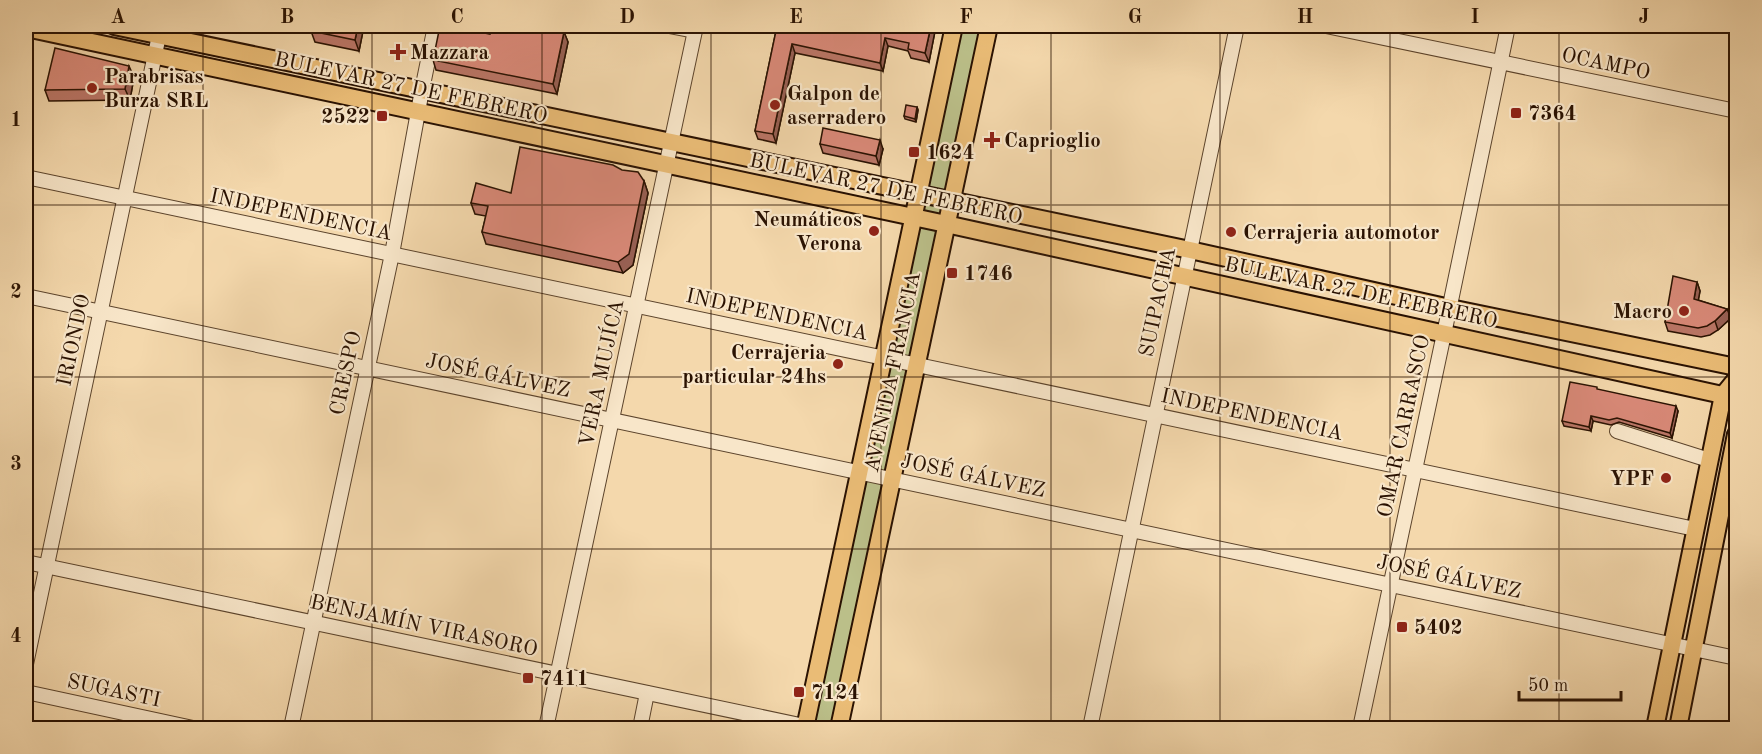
<svg xmlns="http://www.w3.org/2000/svg" width="1762" height="754" viewBox="0 0 1762 754" font-family="'Old Standard TT',serif">
<style>
.green{fill:#bbbf89;stroke:#726846;stroke-width:1.5}
.lines{fill:none;stroke-linecap:round;stroke-linejoin:round}
.minor-casing{stroke:#5c442c;stroke-width:16}
.major-casing{stroke:#2a1202;stroke-width:20}
.minor{stroke:#f8e6c9;stroke-width:14}
.major{stroke:#eabc76;stroke-width:16}
.wall{fill:#bb7667;stroke:#2a1202;stroke-width:1.5}
.shaded-wall{fill:#986054;stroke:#2a1202;stroke-width:1.5}
.building{fill:#d98978;stroke:#2a1202;stroke-width:1.5}
.grid{fill:none;stroke:#2a1202;stroke-width:1.5;stroke-opacity:0.55}
.poi-dot{fill:#8f2418;stroke:#f8e6c9;stroke-width:2}
.labels{text-anchor:middle;stroke-width:4.5;stroke-linejoin:round;paint-order:stroke}
.poi-label{font-size:21px;font-weight:bold;fill:#2a1202;stroke:#f8e6c9;text-anchor:start}
.street-label{font-size:21px;fill:#2a1202;stroke:#f8e6c9}
.neatline{fill:none;stroke:#2a1202;stroke-width:2}
.grid-label{font-size:20px;text-anchor:middle;font-weight:bold;fill:#2a1202}
</style>
<rect width="100%" height="100%" fill="#f4d8ac"/>
<filter id="stains"><feTurbulence type="fractalNoise" baseFrequency=".00333" numOctaves="4"/><feColorMatrix values="0 0 0 0 .2 0 0 0 0 .09 0 0 0 0 .02 0 0 0 .5 -.17"/></filter>
<radialGradient id="worn" r=".72"><stop offset=".6" stop-color="#630" stop-opacity="0"/><stop offset="1" stop-color="#630" stop-opacity=".3"/></radialGradient>
<polygon class="green" points="954,26 989,26 839,728 805,728"/>
<g class="lines">
<g class="minor-casing">
<g id="minor">
<polyline points="669,26 695,31"/>
<polyline points="1326,26 1736,111"/>
<polyline points="26,177 1695,529"/>
<polyline points="26,296 1736,658"/>
<polyline points="1617,431 1709,460"/>
<polyline points="26,562 814,728"/>
<polyline points="26,664 161,26"/>
<polyline points="26,692 193,728"/>
<polyline points="291,728 392,254 422,90 435,26"/>
<polyline points="546,728 696,26"/>
<polyline points="640,728 647,693"/>
<polyline points="1090,728 1237,26"/>
<polyline points="1360,728 1448,315 1508,26"/>
</g>
</g>
<g class="major-casing">
<g id="major">
<polyline points="114,26 1190,250 1450,308 1736,367"/>
<polyline points="26,28 946,224 1736,398"/>
<polyline points="805,728 954,26"/>
<polyline points="839,728 989,26"/>
<polyline points="1655,728 1723,395 1736,379"/>
<polyline points="1678,728 1736,434"/>
</g>
</g>
<use href="#minor" class="minor"/>
<use href="#major" class="major"/>
</g>
<g class="wall">
<polygon points="313,26 364,26 359,51 315,42 311,31"/>
<polygon points="777,26 936,26 929,62 911,58 908,51 888,46 883,71 795,53 776,143 758,139 755,131"/>
<polygon points="564,32 568,42 557,94 436,70 433,60 490,34"/>
<polygon points="134,77 130,100 49,101 45,90"/>
<polygon points="917,107 918,110 916,122 905,119 904,116"/>
<polygon points="820,144 883,149 879,165 823,153"/>
<polygon points="644,181 648,193 633,265 623,273 486,244 482,232 486,216 475,214 471,203 511,193"/>
<polygon points="1697,282 1700,291 1698,300 1727,309 1731,318 1718,330 1710,335 1701,337 1668,331 1665,322"/>
<polygon points="1598,390 1678,411 1672,438 1619,422 1611,425 1593,421 1591,431 1564,426 1562,421"/>
</g>
<g class="shaded-wall">
<polygon points="358,26 364,26 359,51 355,40"/>
<polygon points="931,26 936,26 929,62 925,53"/>
<polygon points="564,32 568,42 557,94 553,84"/>
<polygon points="885,38 888,46 883,71 880,63"/>
<polygon points="792,44 795,53 776,143 773,134"/>
<polygon points="129,66 134,77 130,100 125,89"/>
<polygon points="917,107 918,110 916,122 915,119"/>
<polygon points="880,140 883,149 879,165 876,156"/>
<polygon points="644,181 648,193 633,265 623,273 618,262"/>
<polygon points="1697,282 1700,291 1697,308 1694,299"/>
<polygon points="1727,309 1731,318 1718,330 1715,321"/>
<polygon points="1676,406 1678,411 1672,438 1670,433"/>
<polygon points="1591,416 1593,421 1591,431 1589,427"/>
</g>
<g class="building">
<polygon points="313,26 358,26 355,40 311,31"/>
<polygon points="440,26 450,26 490,34 492,26 535,26 564,32 553,84 433,60"/>
<polygon points="777,26 931,26 925,53 908,49 909,43 885,38 880,63 792,44 773,134 755,131"/>
<polygon points="55,48 129,66 125,89 45,90"/>
<polygon points="906,105 917,107 915,119 904,116"/>
<polygon points="823,128 880,140 876,156 820,144"/>
<polygon points="520,147 613,165 622,170 638,172 644,181 629,254 618,262 482,232 488,206 471,203 476,183 511,193"/>
<polygon points="1673,276 1697,282 1694,299 1727,309 1715,321 1707,326 1698,328 1665,322"/>
<polygon points="1570,382 1597,387 1597,389 1676,406 1670,433 1617,418 1609,420 1591,416 1589,427 1562,421"/>
</g>
<path class="grid" d="M203 26V728M372 26V728M542 26V728M711 26V728M881 26V728M1051 26V728M1220 26V728M1390 26V728M1559 26V728M26 205H1736M26 377H1736M26 549H1736"/>
<g class="poi-dot">
<path d="M395 43h6v6h6v6h-6v6h-6v-6h-6v-6h6z"/>
<circle cx="92" cy="88" r="6"/>
<circle cx="775" cy="105" r="6"/>
<rect x="1510" y="107" width="12" height="12" rx="3"/>
<rect x="376" y="110" width="12" height="12" rx="3"/>
<path d="M989 131h6v6h6v6h-6v6h-6v-6h-6v-6h6z"/>
<rect x="908" y="146" width="12" height="12" rx="3"/>
<circle cx="874" cy="231" r="6"/>
<circle cx="1231" cy="232" r="6"/>
<rect x="946" y="267" width="12" height="12" rx="3"/>
<circle cx="1684" cy="311" r="6"/>
<circle cx="838" cy="364" r="6"/>
<circle cx="1666" cy="478" r="6"/>
<rect x="1396" y="621" width="12" height="12" rx="3"/>
<rect x="522" y="672" width="12" height="12" rx="3"/>
<rect x="793" y="686" width="12" height="12" rx="3"/>
</g>
<g class="labels">
<g class="poi-label">
<text x="410" y="59">Mazzara</text>
<text x="104" y="83">Parabrisas<tspan x="104" dy="24">Burza SRL</tspan></text>
<text x="787" y="100">Galpon de<tspan x="787" dy="24">aserradero</tspan></text>
<text x="1528" y="120">7364</text>
<text x="370" y="123" text-anchor="end">2522</text>
<text x="1004" y="147">Caprioglio</text>
<text x="926" y="159">1624</text>
<text x="862" y="226" text-anchor="end">Neumáticos<tspan x="862" dy="24">Verona</tspan></text>
<text x="1243" y="239">Cerrajeria automotor</text>
<text x="964" y="280">1746</text>
<text x="1672" y="318" text-anchor="end">Macro</text>
<text x="826" y="359" text-anchor="end">Cerrajeria<tspan x="826" dy="24">particular 24hs</tspan></text>
<text x="1654" y="485" text-anchor="end">YPF</text>
<text x="1414" y="634">5402</text>
<text x="540" y="685">7411</text>
<text x="811" y="699">7124</text>
</g>
<g class="street-label">
<text transform="translate(1606 63) rotate(12)" y="7">OCAMPO</text>
<text transform="translate(411 87) rotate(12)" y="7">BULEVAR 27 DE FEBRERO</text>
<text transform="translate(886 188) rotate(12)" y="7">BULEVAR 27 DE FEBRERO</text>
<text transform="translate(301 214) rotate(12)" y="7">INDEPENDENCIA</text>
<text transform="translate(1361 292) rotate(12)" y="7">BULEVAR 27 DE FEBRERO</text>
<text transform="translate(1157 302) rotate(-78)" y="7">SUIPACHA</text>
<text transform="translate(777 314) rotate(12)" y="7">INDEPENDENCIA</text>
<text transform="translate(73 340) rotate(-78)" y="7">IRIONDO</text>
<text transform="translate(892 372) rotate(-78)" y="7">AVENIDA FRANCIA</text>
<text transform="translate(345 373) rotate(-78)" y="7">CRESPO</text>
<text transform="translate(601 373) rotate(-78)" y="7">VERA MUJÍCA</text>
<text transform="translate(498 375) rotate(12)" y="7">JOSÉ GÁLVEZ</text>
<text transform="translate(1252 414) rotate(12)" y="7">INDEPENDENCIA</text>
<text transform="translate(1403 426) rotate(-78)" y="7">OMAR CARRASCO</text>
<text transform="translate(973 475) rotate(12)" y="7">JOSÉ GÁLVEZ</text>
<text transform="translate(1449 576) rotate(12)" y="7">JOSÉ GÁLVEZ</text>
<text transform="translate(424 625) rotate(12)" y="7">BENJAMÍN VIRASORO</text>
<text transform="translate(114 690) rotate(12)" y="7">SUGASTI</text>
</g>
</g>
<rect width="1762" height="754" fill="none" stroke="#f4d8ac" stroke-width="66"/>
<path d="M1519 691v9h102v-9" fill="none" stroke="#2a1202" stroke-width="3"/>
<text x="1528" y="691" font-size="18" fill="#2a1202" stroke="#f8e6c9" stroke-width="4.5" paint-order="stroke">50 m</text>
<rect x="33" y="33" width="1696" height="688" class="neatline"/>
<g class="grid-label">
<text x="118" y="23">A</text>
<text x="287" y="23">B</text>
<text x="457" y="23">C</text>
<text x="627" y="23">D</text>
<text x="796" y="23">E</text>
<text x="966" y="23">F</text>
<text x="1135" y="23">G</text>
<text x="1305" y="23">H</text>
<text x="1475" y="23">I</text>
<text x="1644" y="23">J</text>
<text x="16" y="126">1</text>
<text x="16" y="298">2</text>
<text x="16" y="470">3</text>
<text x="16" y="642">4</text>
</g>
<rect width="100%" height="100%" filter="url(#stains)"/>
<rect width="100%" height="100%" fill="url(#worn)"/>
</svg>
